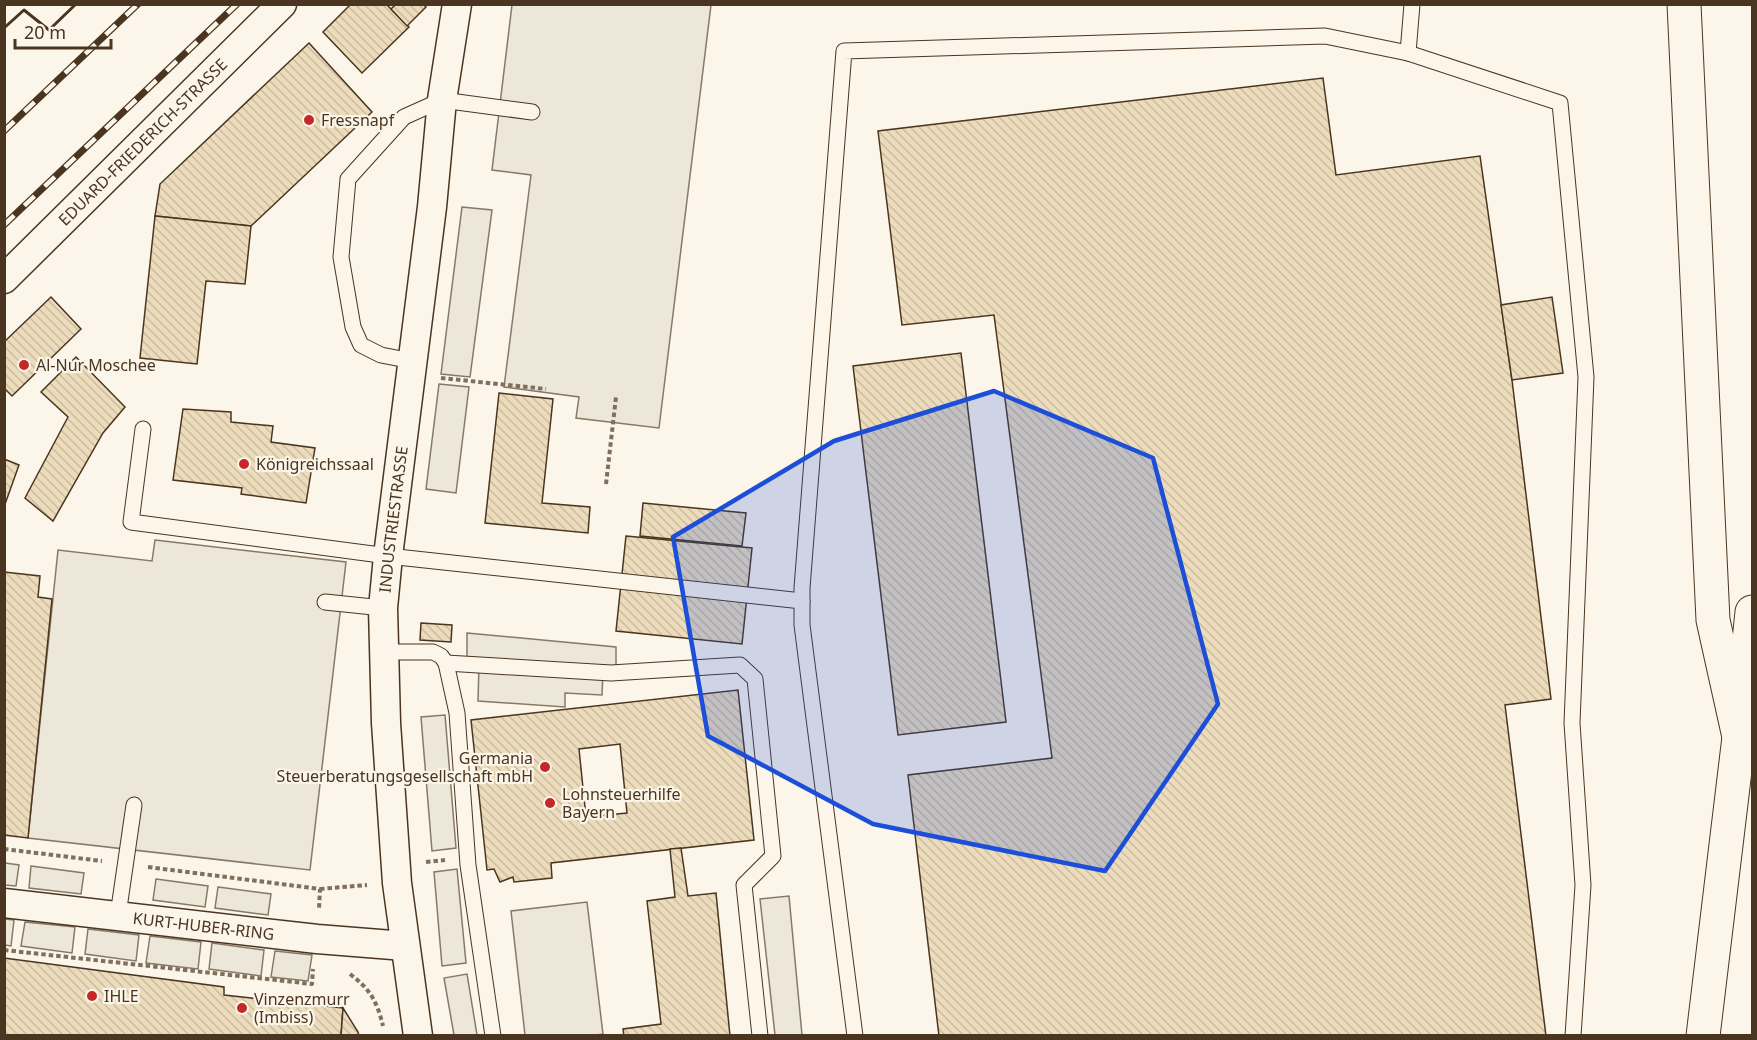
<svg xmlns="http://www.w3.org/2000/svg" width="1757" height="1040" viewBox="0 0 1757 1040" font-family="'Noto Sans',sans-serif">
<style>
.parking{fill:#ede7d9;stroke:#887966;stroke-width:1.5}
.building{fill:url(#building-back-hatch);stroke:#4a3520;stroke-width:1.5;fill-rule:evenodd}
.lines{fill:none;stroke-linecap:round;stroke-linejoin:round}
.lane-casing{stroke:#4a3520;stroke-width:17}
.street-casing{stroke:#4a3520;stroke-width:31}
.highway-casing{stroke:#4a3520;stroke-width:35}
.path{stroke:#7f6f5c;stroke-width:4;stroke-dasharray:4.5 3;stroke-linecap:butt}
.lane{stroke:#fbf6e9;stroke-width:15}
.street{stroke:#fbf6e9;stroke-width:28}
.highway{stroke:#fbf6e9;stroke-width:33}
.rail-casing{stroke:#4a3520;stroke-width:7}
.rail{stroke:#fbf6e9;stroke-width:4.5;stroke-dasharray:14;stroke-linecap:butt}
.wall{stroke:#4a3520;stroke-width:3}
.marked{fill:#1d4ed8;fill-opacity:0.2;stroke:#1d4ed8;stroke-width:4.5;stroke-linejoin:round}
.poi-dot{fill:#c62828;stroke:#fbf6e9;stroke-width:2}
.labels{text-anchor:middle;stroke-width:4.5;stroke-linejoin:round;paint-order:stroke}
.poi-label{font-size:16px;fill:#4a3520;stroke:#fbf6e9;text-anchor:start}
.street-label{font-size:16px;fill:#4a3520;stroke:#fbf6e9}
</style>
<defs>
<pattern id="building-back-hatch" width="6" height="6" patternUnits="userSpaceOnUse" patternTransform="scale(1.5)"><rect width="6" height="6" fill="#ecdcbc"/><path d="M-1 5l2 2M0 0l6 6M5-1l2 2" fill="none" stroke="#ccbda1"/></pattern>
</defs>
<rect width="100%" height="100%" fill="#fbf6e9"/>
<g class="parking">
<polygon points="512,5 711,5 659,428 576,418 579,397 504,387 531,175 492,170"/>
<polygon points="462,207 492,210 470,377 441,374"/>
<polygon points="439,384 469,387 456,493 426,489"/>
<polygon points="155,540 346,562 310,870 28,838 58,550 152,561"/>
<polygon points="467,633 616,647 616,672 603,672 602,695 565,693 565,707 478,701 479,665 467,664"/>
<polygon points="445,715 456,848 432,851 421,717"/>
<polygon points="5,863 19,865 16,886 5,885"/>
<polygon points="31,866 84,873 81,894 29,888"/>
<polygon points="457,869 466,963 442,966 434,872"/>
<polygon points="156,879 208,886 205,907 153,900"/>
<polygon points="218,887 271,894 268,915 215,908"/>
<polygon points="789,896 802,1035 775,1035 760,899"/>
<polygon points="587,902 603,1034 590,1036 525,1035 511,911"/>
<polygon points="5,919 14,920 11,946 5,945"/>
<polygon points="25,922 75,927 72,953 21,946"/>
<polygon points="88,929 139,935 136,961 85,954"/>
<polygon points="150,936 201,942 198,969 146,963"/>
<polygon points="212,943 264,950 261,976 209,969"/>
<polygon points="275,951 312,955 308,981 271,977"/>
<polygon points="467,974 477,1035 454,1035 444,978"/>
</g>
<g class="building">
<polygon points="351,4 386,4 409,27 362,73 323,32"/>
<polygon points="396,4 423,4 426,7 407,26 391,9"/>
<polygon points="309,43 372,112 251,226 155,216 160,184"/>
<polygon points="1323,78 1336,175 1480,156 1512,380 1551,699 1505,705 1546,1036 939,1036 908,775 1052,758 994,315 902,325 878,131"/>
<polygon points="155,216 251,226 245,284 206,281 197,364 140,358"/>
<polygon points="51,297 81,329 12,396 4,388 4,342"/>
<polygon points="1552,297 1563,373 1512,380 1501,305"/>
<polygon points="961,353 1006,722 898,735 853,366"/>
<polygon points="76,357 125,407 103,433 53,521 25,498 68,417 41,392"/>
<polygon points="499,393 553,399 542,503 590,507 588,533 485,523"/>
<polygon points="183,409 231,412 231,422 273,426 271,442 315,448 306,503 241,494 242,488 173,480"/>
<polygon points="4,459 19,465 4,507"/>
<polygon points="643,503 746,513 742,546 640,536"/>
<polygon points="626,536 752,548 742,644 616,631"/>
<polygon points="4,572 40,576 38,597 52,599 28,838 4,835"/>
<polygon points="421,623 452,625 451,642 420,640"/>
<path d="M738 690 754 840 551 863 552 878 514 882 513 877 500 882 494 869 487 870 471 720ZM620 744 627 813 586 817 579 749Z"/>
<polygon points="681,848 688,896 716,893 730,1036 624,1036 623,1029 661,1024 647,901 675,897 670,849"/>
<polygon points="4,958 224,987 224,995 343,1008 341,1036 4,1036"/>
<polygon points="343,1008 358,1032 359,1036 341,1036"/>
</g>
<g class="lines">
<g class="lane-casing">
<g id="lane">
<polyline points="1408,53 1412,4"/>
<polyline points="412,361 381,355 361,345 353,327 341,257 348,179 404,117 442,100 532,112"/>
<polyline points="143,429 131,522 388,556 802,601"/>
<polyline points="325,602 383,608"/>
<polyline points="383,652 433,652 441,656 446,663 457,713 468,865 493,1036"/>
<polyline points="446,663 611,673 740,665 755,679 773,856 744,885 760,1036"/>
<polyline points="118,915 134,805"/>
<polyline points="855,1036 802,625 802,588 844,51 1325,36 1408,53 1560,103 1586,377 1572,723 1583,885 1573,1036"/>
</g>
</g>
<g class="street-casing">
<g id="street">
<path id="s1" d="M4 279 282 4"/>
<path id="s2" d="M4 903 317 939 405 946"/>
<path id="s3" d="M418 1036 397 883 386 723 383 608 388 556 432 207 442 100 457 4"/>
</g>
</g>
<g class="highway-casing">
<g id="highway">
<polyline points="1684,4 1713,620 1739,737"/>
<polyline points="1703,1036 1739,737 1752,612"/>
</g>
</g>
<g class="path">
<polyline points="441,378 546,389"/>
<polyline points="606,484 616,397"/>
<polyline points="4,849 102,861"/>
<polyline points="426,862 445,860"/>
<polyline points="148,867 320,889 319,909"/>
<polyline points="320,889 367,885"/>
<polyline points="4,950 312,984 313,969"/>
<path d="M350 974C370 989 377 1001 383 1026"/>
</g>
<use href="#lane" class="lane"/>
<use href="#street" class="street"/>
<use href="#highway" class="highway"/>
<g class="rail-casing">
<g id="rail">
<polyline points="4,131 138,4"/>
<polyline points="4,225 237,4"/>
</g>
</g>
<use href="#rail" class="rail"/>
<polyline class="wall" points="4,28 24,10 49,30 76,4"/>
</g>
<path class="marked" d="M994 391 1153 458 1218 704 1105 871 873 824 708 736 673 537 834 441Z"/>
<g class="poi-dot">
<circle cx="309" cy="120" r="6"/>
<circle cx="24" cy="365" r="6"/>
<circle cx="244" cy="464" r="6"/>
<circle cx="545" cy="767" r="6"/>
<circle cx="550" cy="803" r="6"/>
<circle cx="92" cy="996" r="6"/>
<circle cx="242" cy="1008" r="6"/>
</g>
<g class="labels">
<g class="poi-label">
<text x="321" y="126">Fressnapf</text>
<text x="36" y="371">Al-Nur Moschee</text>
<text x="256" y="470">Königreichssaal</text>
<text x="533" y="764" text-anchor="end">Germania<tspan x="533" dy="18">Steuerberatungsgesellschaft mbH</tspan></text>
<text x="562" y="800">Lohnsteuerhilfe<tspan x="562" dy="18">Bayern</tspan></text>
<text x="104" y="1002">IHLE</text>
<text x="254" y="1005">Vinzenzmurr<tspan x="254" dy="18">(Imbiss)</tspan></text>
</g>
<g class="street-label">
<text dy="6" stroke="none"><textPath href="#s1" startOffset="195">EDUARD-FRIEDERICH-STRASSE</textPath></text>
<text dy="6" stroke="none"><textPath href="#s3" startOffset="519">INDUSTRIESTRASSE</textPath></text>
<text dy="6" stroke="none"><textPath href="#s2" startOffset="201">KURT-HUBER-RING</textPath></text>
</g>
</g>
<rect width="1757" height="1040" fill="none" stroke="#4a3520" stroke-width="12"/>
<path d="M15 39v9h96v-9" fill="none" stroke="#4a3520" stroke-width="3"/>
<text x="24" y="39" font-size="18" fill="#4a3520" stroke="#fbf6e9" stroke-width="4.5" paint-order="stroke">20 m</text>
</svg>
